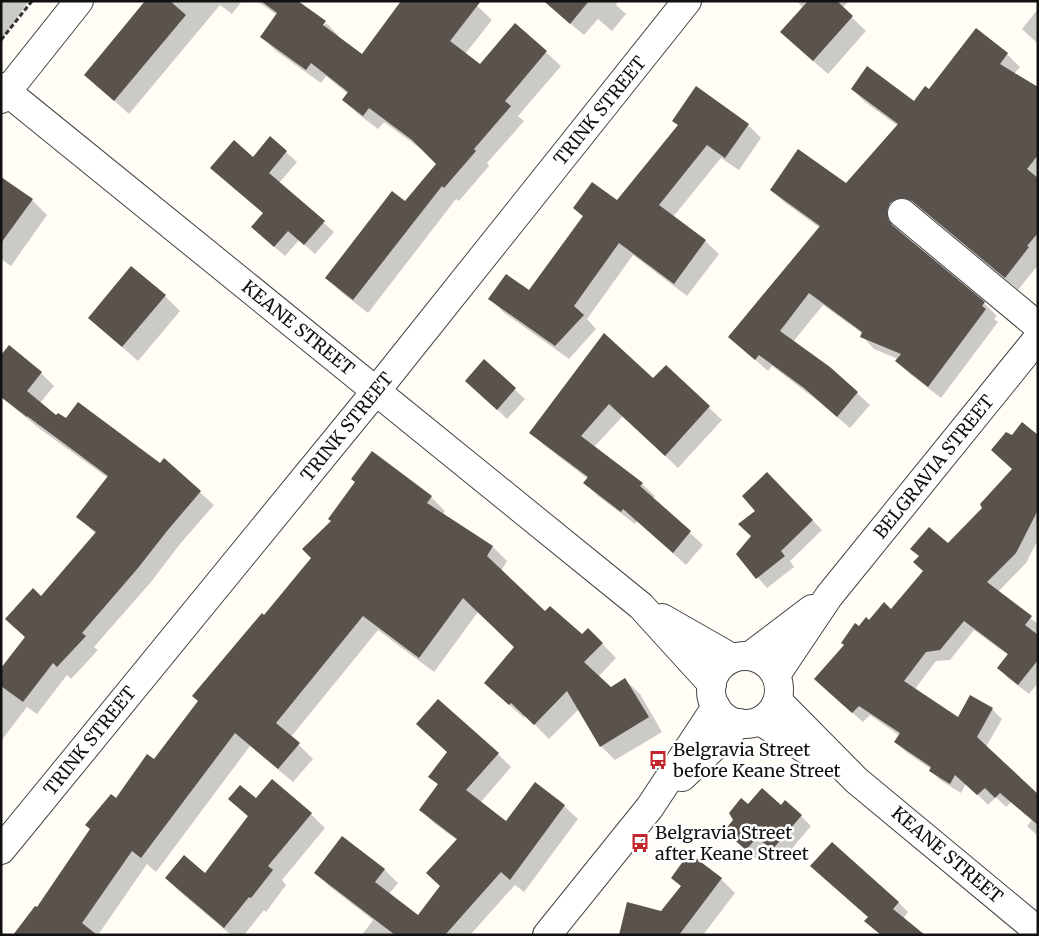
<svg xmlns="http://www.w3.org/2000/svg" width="1039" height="936" viewBox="0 0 1039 936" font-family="Merriweather,serif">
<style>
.shadow{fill:#0003}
.building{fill:#5a524d}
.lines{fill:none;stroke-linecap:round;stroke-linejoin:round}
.minor-casing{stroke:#444;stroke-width:30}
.path{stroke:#333;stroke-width:3;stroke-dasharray:5 2.5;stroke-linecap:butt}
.minor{stroke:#fff;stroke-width:28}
.labels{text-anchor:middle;stroke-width:5;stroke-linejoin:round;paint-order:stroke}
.street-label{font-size:18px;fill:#111;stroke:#fff}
.poi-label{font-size:18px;fill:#111;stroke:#fff;text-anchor:start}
</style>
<rect width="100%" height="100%" fill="#fffdf5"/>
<g class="shadow">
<polygon points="1,1 29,1 1,41"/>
<polygon points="173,1 242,1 232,14 220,5 129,114 85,75"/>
<polygon points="257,1 296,1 325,23 323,23 321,30 326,23 339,36 338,37 362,56 472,1 492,20 465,54 480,65 515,24 561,66 518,116 524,121 487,163 489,166 459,201 456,199 368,313 341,292 327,278 405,202 438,164 428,154 384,122 378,129 358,114 343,100 348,94 326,76 321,83 276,51 262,37 277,15"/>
<polygon points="543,1 618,1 616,5 626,14 612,31 598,19 584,35"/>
<polygon points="797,1 849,1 842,8 866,31 828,74 796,46 803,8"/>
<polygon points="1038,9 1038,44 1022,29"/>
<polygon points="976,30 1007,54 1020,67 1014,74 1038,157 1038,265 1018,290 926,213 918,210 899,224 900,233 984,303 997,316 994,319 998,322 941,398 910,374 897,361 898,359 874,349 862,336 863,334 823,305 793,342 857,393 870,405 850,428 818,401 772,366 768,371 730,337 820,228 784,202 771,190 847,185 898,126 865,102 852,89 915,103 929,90"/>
<polygon points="748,125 761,138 739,170 721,158 673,217 705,241 719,254 687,296 633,255 587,319 596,329 569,359 503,312 490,298 529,292 583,217 574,208 617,202 679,126"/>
<polygon points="270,138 297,162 279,183 334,232 315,254 299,240 285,256 263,237 264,214 212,168 253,158"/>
<polygon points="1,178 32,200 47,215 11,266 1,259"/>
<polygon points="165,296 180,311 138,361 89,318"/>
<polygon points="1,357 41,373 54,386 40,403 57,416 160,465 164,460 214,505 180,544 151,582 94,647 98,650 71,679 67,675 37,714 27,707 1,741 1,670 26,638 7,619 41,597 96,534 78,517 108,478 40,429 1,397"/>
<polygon points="484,361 525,399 507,419 477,390"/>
<polygon points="666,367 722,420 678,468 623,416 594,447 642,484 655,496 653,499 703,545 686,565 637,521 635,524 598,496 585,483 588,479 544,445 531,432 654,380"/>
<polygon points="1012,437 1038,437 1038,540 1026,563 998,592 1038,624 1038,632 1036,635 1038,636 1038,683 1029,694 1008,678 999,668 1008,655 974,630 950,660 936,661 915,689 958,719 971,697 992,709 1002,719 986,747 1038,796 1038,836 1027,826 1032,820 1011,802 1006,807 996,797 988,805 966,783 961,793 940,780 930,770 931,769 906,752 896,742 900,736 870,715 863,722 825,689 859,628 891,610 948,545 984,508 1013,469"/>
<polygon points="777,484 822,530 790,561 794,567 767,588 737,554 752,536 757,511"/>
<polygon points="431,497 445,511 443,514 493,547 507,561 501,571 545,613 582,636 588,629 616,658 598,677 611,688 625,680 640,694 662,732 615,760 601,746 579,709 549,739 526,716 524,718 485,683 516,647 478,612 434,672 378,630 291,737 313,759 293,782 250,746 156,872 147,864 98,935 23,935 37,909 116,800 154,761 264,617"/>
<polygon points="417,724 498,754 511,767 480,803 506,823 564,806 578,819 524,892 515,885 470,935 362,935 373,920 329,886 316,873 384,869 398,883 389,894 418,917 441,886 457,840 434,823 421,810 439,785 430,777 448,753"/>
<polygon points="272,781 311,814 325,828 282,880 286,885 266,912 264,910 244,935 231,935 180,892 166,878 205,875 249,818 230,799 256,800"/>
<polygon points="749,805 781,807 801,816 811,826 783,859 768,846 756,859 736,841 734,820"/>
<polygon points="689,855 721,879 735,893 703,935 620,935 662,913 682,887 672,878"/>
<polygon points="898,902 908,912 903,919 866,921"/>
</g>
<g class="building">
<polygon points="145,1 170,1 186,15 114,101 84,75"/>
<polygon points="261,1 298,1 326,21 323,25 362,54 401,1 481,1 450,41 480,64 515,23 547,51 505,101 511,106 474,149 476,151 444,188 442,186 353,300 325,278 392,191 405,201 436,164 412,140 369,108 363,116 342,100 348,92 311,63 306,70 260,37 277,13"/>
<polygon points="544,1 589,1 570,24"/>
<polygon points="808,1 837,1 853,16 813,61 780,32"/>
<polygon points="976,28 1008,53 1000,64 1038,87 1038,155 1027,169 1038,178 1038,233 1027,246 1029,247 1005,278 912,201 904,198 896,199 890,203 887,211 888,219 892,225 985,302 982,306 986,309 928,387 895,361 901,354 860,337 862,332 809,293 780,331 830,367 858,392 837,417 804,388 759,355 755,360 728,337 820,226 770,190 798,149 846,183 898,124 851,89 867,66 914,101 925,86 929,89"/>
<polygon points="696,86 749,124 725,158 707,145 659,205 706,240 674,284 619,243 574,306 584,315 555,346 488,299 506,274 529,290 583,216 573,208 592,182 617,200 678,125 672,121"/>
<polygon points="270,136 287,151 269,173 325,221 304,245 288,231 274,247 251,227 263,213 210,168 234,140 253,157"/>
<polygon points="1,177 33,199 1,243"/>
<polygon points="131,266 166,295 122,347 88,318"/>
<polygon points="604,333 653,378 666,365 710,406 665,456 609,404 581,436 643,483 640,486 691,531 673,553 623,509 621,512 583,483 588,477 529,433"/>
<polygon points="9,345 42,372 27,391 56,415 58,413 66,418 78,402 160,463 164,458 201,491 167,531 138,568 82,633 86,636 57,667 53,663 23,702 1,686 1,668 25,637 5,619 33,588 41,596 96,532 76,517 108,476 27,416 27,417 1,397 1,355"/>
<polygon points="484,359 516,388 497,410 465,381"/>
<polygon points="1022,422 1038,435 1038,510 1016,553 987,582 1032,616 1025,625 1038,635 1038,660 1018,685 997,668 1008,654 964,621 940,650 926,652 904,681 958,717 970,695 993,708 977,737 1038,794 1038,825 1000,793 995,798 985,788 977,795 955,775 950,784 929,771 931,767 894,742 900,733 859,706 852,713 814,679 844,645 841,643 855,623 859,626 866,617 869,620 884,602 891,609 923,571 913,562 919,556 910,549 929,527 948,543 982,508 980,504 1012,469 991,450 1006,432 1012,435"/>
<polygon points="372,451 432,496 427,503 493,546 487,556 545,611 550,606 582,634 588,628 603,643 584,662 611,687 625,678 649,717 600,747 567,691 534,725 511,703 509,705 484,683 514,647 463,598 419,658 363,616 276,723 300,743 278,769 235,733 141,858 132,851 82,923 97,935 13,935 35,906 37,907 90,829 85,825 111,794 116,798 147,754 154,759 198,701 192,696 262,613 264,615 311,558 302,549 331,521 328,519 355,482 351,479"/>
<polygon points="767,472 813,520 781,551 785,556 756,579 736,554 751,536 738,524 755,511 742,496"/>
<polygon points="438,699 499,753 466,790 506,821 535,782 565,805 510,880 501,872 445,935 395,935 314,873 342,836 385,869 375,882 418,915 440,886 426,873 457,839 419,810 438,784 428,777 447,752 416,724"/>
<polygon points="272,779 312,813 268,866 273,870 251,898 249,897 224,928 165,878 184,855 205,873 248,816 228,799 240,785 256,798"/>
<polygon points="762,788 781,805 785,800 802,815 772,850 757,837 746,850 724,831 733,820 729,813 741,798 748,804"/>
<polygon points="832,842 899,902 893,909 925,935 881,935 864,921 868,917 810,866"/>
<polygon points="689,853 722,878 679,935 619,935 627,902 661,911 681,886 671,878"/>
</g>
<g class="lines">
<g class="minor-casing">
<g id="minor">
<polyline points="1,87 641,606 712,684"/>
<polyline points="1,99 79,1"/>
<polyline points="902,213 1038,326"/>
<polyline points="662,618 732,658"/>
<polyline points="750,656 812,609"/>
<circle cx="745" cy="690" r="34"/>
<polyline points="776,675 829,596 1038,338"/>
<polyline points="778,701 856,780 1038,931"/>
<polyline points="760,721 818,757"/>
<polyline points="682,777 739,723"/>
<polyline points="1,850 376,391 687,1"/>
<polyline points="547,935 650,807 716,707"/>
</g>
</g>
<polyline class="path" points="1,40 32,1"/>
<use href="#minor" class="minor"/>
</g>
<defs>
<g id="bus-bare" transform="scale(1.5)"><path d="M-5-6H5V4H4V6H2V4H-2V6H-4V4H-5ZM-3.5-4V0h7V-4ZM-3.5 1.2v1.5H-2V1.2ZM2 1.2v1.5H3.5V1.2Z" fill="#c4262e" stroke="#fff" stroke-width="2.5" paint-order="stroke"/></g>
</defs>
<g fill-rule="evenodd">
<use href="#bus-bare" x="658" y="760"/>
<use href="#bus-bare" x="640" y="843"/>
</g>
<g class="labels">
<g class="street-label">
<text transform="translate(600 111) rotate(-51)" y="6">TRINK STREET</text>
<text transform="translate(298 328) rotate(39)" y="6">KEANE STREET</text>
<text transform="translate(347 427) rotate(-51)" y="6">TRINK STREET</text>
<text transform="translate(934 467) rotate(-51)" y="6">BELGRAVIA STREET</text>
<text transform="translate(90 741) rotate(-51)" y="6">TRINK STREET</text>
<text transform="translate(947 855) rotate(40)" y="6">KEANE STREET</text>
</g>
<g class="poi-label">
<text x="673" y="756">Belgravia Street<tspan x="673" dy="21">before Keane Street</tspan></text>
<text x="655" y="839">Belgravia Street<tspan x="655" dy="21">after Keane Street</tspan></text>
</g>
</g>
<rect width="1039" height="936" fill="none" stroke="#111111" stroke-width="5"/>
</svg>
